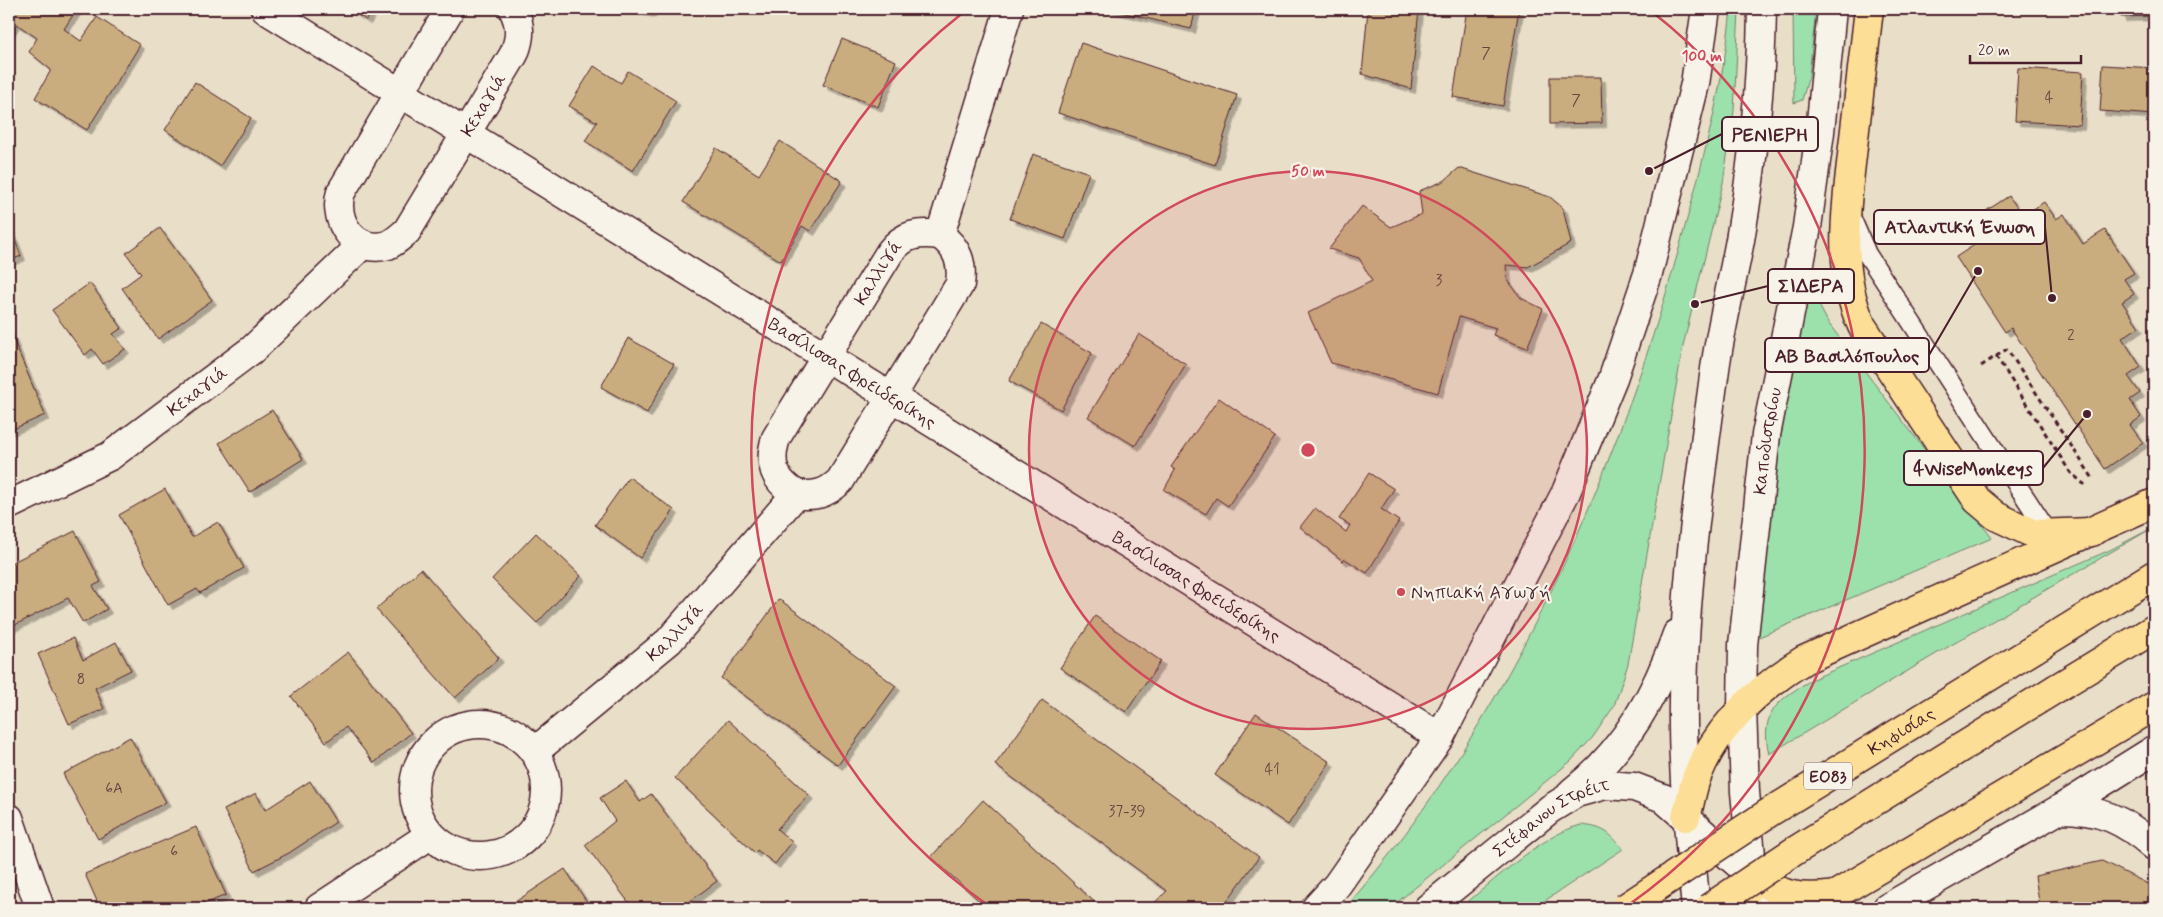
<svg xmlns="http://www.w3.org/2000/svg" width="2163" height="917" viewBox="0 0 2163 917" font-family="Mynerve,sans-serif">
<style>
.green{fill:#9ce0ac;stroke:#73806c}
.building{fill:#c9ad7f;stroke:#4a1f2b;filter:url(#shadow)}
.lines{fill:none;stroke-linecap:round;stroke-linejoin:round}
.lane-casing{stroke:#4a1f2b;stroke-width:21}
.street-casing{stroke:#4a1f2b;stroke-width:31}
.secondary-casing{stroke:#4a1f2b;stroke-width:31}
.primary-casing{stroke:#4a1f2b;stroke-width:31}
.path{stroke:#4a1f2b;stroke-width:3;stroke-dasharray:5 4;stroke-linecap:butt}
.lane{stroke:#f7f3e8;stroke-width:18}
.street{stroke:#f7f3e8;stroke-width:28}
.secondary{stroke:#f7f3e8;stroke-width:28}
.primary{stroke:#fcde96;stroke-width:28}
.primary-bridge-casing{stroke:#4a1f2b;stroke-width:31;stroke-linecap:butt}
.primary-bridge{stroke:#fcde96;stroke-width:28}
.ring{fill:none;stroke:#d1495b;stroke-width:2.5}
.poi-dot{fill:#d1495b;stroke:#f7f3e8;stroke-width:2}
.labels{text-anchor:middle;stroke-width:4.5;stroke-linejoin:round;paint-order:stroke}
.number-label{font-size:15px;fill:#6a4240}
.shield{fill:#f7f3e8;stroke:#7e5f64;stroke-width:1}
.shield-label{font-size:16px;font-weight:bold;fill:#4a1f2b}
.street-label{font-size:18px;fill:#4a1f2b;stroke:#f7f3e8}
.poi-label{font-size:18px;fill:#4a1f2b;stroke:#f7f3e8;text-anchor:start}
.centre{fill:#d1495b;stroke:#f7f3e8;stroke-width:2.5}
.ring-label{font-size:15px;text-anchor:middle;font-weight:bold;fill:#d1495b;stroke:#f7f3e8;stroke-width:4.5;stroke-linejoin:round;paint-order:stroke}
.leader{fill:none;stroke:#4a1f2b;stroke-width:2}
.callout-dot{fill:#4a1f2b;stroke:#f7f3e8;stroke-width:2}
.callout{fill:#f7f3e8;stroke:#4a1f2b;stroke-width:2}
.callout-label{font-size:19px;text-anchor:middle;font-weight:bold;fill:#4a1f2b}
</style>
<defs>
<filter id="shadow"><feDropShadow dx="4.5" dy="4.5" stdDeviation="0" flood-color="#0004"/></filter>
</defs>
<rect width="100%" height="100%" fill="#e9dec8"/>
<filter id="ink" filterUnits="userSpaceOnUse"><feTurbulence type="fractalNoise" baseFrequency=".02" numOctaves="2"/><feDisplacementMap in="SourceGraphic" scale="10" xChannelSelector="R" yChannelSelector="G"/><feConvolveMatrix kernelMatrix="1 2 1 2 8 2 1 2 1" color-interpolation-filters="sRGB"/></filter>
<g filter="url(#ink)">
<g class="green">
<path d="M1731 9H1739L1734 110 1723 183 1683 346 1628 664 1614 706 1593 737 1571 761 1390 908H1345C1511 720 1622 464 1686 223 1705 153 1724 81 1731 9Z"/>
<polygon points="1793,9 1816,9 1809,76 1802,100 1794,103"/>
<polygon points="1806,259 1814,296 1829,324 1992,538 1752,640 1792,341"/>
<path d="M2154 527 1941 651 1769 754C1759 712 1779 699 1813 679L2110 550Z"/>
<path d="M1581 825C1603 827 1609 832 1623 849L1534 908H1460C1493 882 1541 835 1581 825Z"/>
</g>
<g class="building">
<polygon points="9,9 77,9 64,29 81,41 97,17 140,45 87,130 35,98 51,70 29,52 37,38 15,23 9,33"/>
<polygon points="349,9 373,9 366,20"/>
<polygon points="631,9 652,9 651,13"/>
<polygon points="1108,9 1196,9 1191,29"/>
<polygon points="1368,9 1419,9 1411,89 1362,74"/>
<polygon points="1467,9 1519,9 1503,106 1453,97"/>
<polygon points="2120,9 2154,9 2154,16 2121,17"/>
<polygon points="842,39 896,61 878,107 823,85"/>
<polygon points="1081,43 1237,95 1215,165 1058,113"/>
<polygon points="2103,65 2154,68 2154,115 2100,111"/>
<polygon points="594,66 621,83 628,71 676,101 633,171 585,141 597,122 569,106"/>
<polygon points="2018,68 2083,72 2080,125 2015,121"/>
<polygon points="1550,77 1601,77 1602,123 1550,124"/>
<polygon points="195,82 251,118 220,166 165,130"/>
<polygon points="780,141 842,181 810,231 802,226 781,261 683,202 716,148 759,175"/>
<polygon points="1033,154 1089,173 1065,239 1010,219"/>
<polygon points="1459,168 1550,197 1563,208 1571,243 1528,267 1506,265 1507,279 1521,298 1543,309 1527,348 1493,335 1496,328 1459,317 1438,393 1331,363 1308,313 1372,281 1359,258 1329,249 1362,206 1391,227 1422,214 1419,191 1444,181"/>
<polygon points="2009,196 2023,216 2044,202 2056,219 2064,214 2083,244 2105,230 2134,273 2124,279 2134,294 2122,302 2139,327 2122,338 2141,367 2128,376 2140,393 2130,400 2141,417 2130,425 2143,443 2105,469 2011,328 2005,332 1956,257 1979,242 1966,224"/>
<polygon points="9,225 21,256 9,261"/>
<polygon points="160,228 212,300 158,339 122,288 141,274 126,253"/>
<polygon points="90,283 122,328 113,334 125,349 103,364 92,349 85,355 52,310"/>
<polygon points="1041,324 1092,353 1061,410 1009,381"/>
<polygon points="9,329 45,415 9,431"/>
<polygon points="1139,334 1186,364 1135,446 1088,417"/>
<polygon points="628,338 674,364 647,413 601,387"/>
<polygon points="1219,398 1275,437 1228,506 1216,498 1206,514 1164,490 1175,470 1171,467"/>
<polygon points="272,410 303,459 250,492 219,443"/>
<polygon points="1369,473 1394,489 1381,509 1399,521 1367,573 1345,559 1343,561 1300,527 1315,508 1346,532 1350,525 1339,519"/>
<polygon points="629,477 674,510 640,558 595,525"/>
<polygon points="165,489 192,537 218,522 244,568 200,593 197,589 168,605 119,515"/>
<polygon points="75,531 101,582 93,586 107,609 83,623 68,598 9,628 9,564"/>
<polygon points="536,533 581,576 537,623 492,579"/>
<polygon points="421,569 499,658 455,698 376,609"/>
<polygon points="779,599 896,686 838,765 721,678"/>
<polygon points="1095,616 1161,661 1126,712 1060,668"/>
<polygon points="73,638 83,660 116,642 131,670 95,688 104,709 69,724 38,654"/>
<polygon points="348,652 411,733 374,763 346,727 326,742 291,696"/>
<polygon points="1042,700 1259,857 1222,908 1149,908 1167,891 995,765"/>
<polygon points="1256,713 1330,762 1288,825 1215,775"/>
<polygon points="728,720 809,795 777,829 792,842 775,864 757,850 755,853 675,778"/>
<polygon points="130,737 166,802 98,839 63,774"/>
<polygon points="310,781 336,822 289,853 254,871 224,810 256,793 265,810"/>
<polygon points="626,781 640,802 651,794 717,881 681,908 633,908 585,845 615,821 600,798"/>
<polygon points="983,800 1101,908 987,908 931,857"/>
<polygon points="196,827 226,895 195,908 100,908 85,874"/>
<polygon points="2102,861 2154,887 2154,908 2040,908 2035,876"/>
<polygon points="565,869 591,908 515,908 512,904"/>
</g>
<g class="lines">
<g class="lane-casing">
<polyline id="lane" points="1851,217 1867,254 2049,534"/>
</g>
<g class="street-casing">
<g id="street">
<path id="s1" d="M265 9 1440 737"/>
<path id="s2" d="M450 9 341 192C332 221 355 255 388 245 395 242 401 236 407 231L514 54C521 37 521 25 513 9"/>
<path id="s3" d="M796 494C773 480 768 463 776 438L890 252C904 234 918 232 940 235"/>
<path id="s4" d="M9 505 110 456 253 349 363 244"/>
<circle cx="480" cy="790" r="66"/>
<path id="s5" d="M534 752 669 641 796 494C814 497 826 494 840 481L960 284C963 263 958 248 940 235L1009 9"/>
<polyline points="9,818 40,908"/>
<polyline points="319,908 430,835"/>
</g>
</g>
<g class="secondary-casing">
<g id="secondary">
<path d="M1572 792C1624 752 1656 695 1677 634"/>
<path d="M2060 809C2101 809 2124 820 2154 846"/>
<polyline points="1316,908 1337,885 1440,737 1566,492 1613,378 1648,274 1695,84 1706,9"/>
<path id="s6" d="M1428 908 1550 809 1576 793 1605 785 1634 787 1663 798 1752 876"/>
<path d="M1696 908C1689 839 1682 770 1683 700 1684 589 1700 479 1715 369 1721 326 1732 283 1740 240 1753 164 1761 85 1762 9"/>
<path id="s7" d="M1756 908 1745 792 1742 709 1743 645 1766 435 1807 227 1820 132 1832 9"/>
<polyline points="1887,908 2060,809 2154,750"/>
</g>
</g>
<g class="primary-casing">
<g id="primary">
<path d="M1869 9C1864 52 1859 95 1854 138 1847 201 1835 267 1862 326L1977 500 1996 516 2034 534 2092 532"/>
<polyline points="2034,649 2154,575"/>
<polyline points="2057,688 2154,629"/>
<path d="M1686 817C1690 804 1692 789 1697 776 1717 726 1759 688 1804 660L2154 503"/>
<path d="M1741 908 1752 876C1781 896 1800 900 1835 895"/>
<polyline points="1819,908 1835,895 2154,706"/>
</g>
</g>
<g class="path">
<polyline points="1996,356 2070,472 2085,485"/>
<polyline points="1981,366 2007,349 2094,480"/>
</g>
<use href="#lane" class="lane"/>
<use href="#street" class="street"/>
<use href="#secondary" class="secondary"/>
<use href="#primary" class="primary"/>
<g class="primary-bridge-casing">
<g id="primary-bridge">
<path id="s8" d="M1625 908 1770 812 2034 649"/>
<polyline points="1709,908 1793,852 2057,688"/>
</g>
</g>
<use href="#primary-bridge" class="primary-bridge"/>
</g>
</g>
<circle cx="1308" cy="450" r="279" fill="#d1495b" fill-opacity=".12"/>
<g class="ring">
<circle cx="1308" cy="450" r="279"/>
<path d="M989 906A557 557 0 0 1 965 11M1651 11A557 557 0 0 1 1627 906"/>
</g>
<circle class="poi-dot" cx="1401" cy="592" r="5"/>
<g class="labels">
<g class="number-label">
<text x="1486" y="58">7</text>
<text x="2049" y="102">4</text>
<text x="1576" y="105">7</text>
<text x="1439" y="285">3</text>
<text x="2071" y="340">2</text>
<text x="81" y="684">8</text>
<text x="1272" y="774">41</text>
<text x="114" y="793">6A</text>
<text x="1127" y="816">37-39</text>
<text x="174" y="856">6</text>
</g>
<rect class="shield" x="1804" y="762.5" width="48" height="27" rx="4"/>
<g class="shield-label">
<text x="1828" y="782">ΕΟ83</text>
</g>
<g class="street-label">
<text dy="6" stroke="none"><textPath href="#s2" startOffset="471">Κεχαγιά</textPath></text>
<text dy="6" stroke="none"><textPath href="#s3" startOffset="260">Καλλιγά</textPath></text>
<text dy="6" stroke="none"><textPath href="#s1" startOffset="691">Βασίλισσας Φρειδερίκης</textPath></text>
<text dy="6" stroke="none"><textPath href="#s4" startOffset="221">Κεχαγιά</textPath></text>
<text dy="6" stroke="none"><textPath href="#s7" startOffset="469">Καποδιστρίου</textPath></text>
<text dy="6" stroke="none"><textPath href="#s1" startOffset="1096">Βασίλισσας Φρειδερίκης</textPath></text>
<text dy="6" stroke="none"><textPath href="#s5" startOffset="185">Καλλιγά</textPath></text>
<text dy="6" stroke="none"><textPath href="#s8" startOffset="328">Κηφισίας</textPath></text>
<text dy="6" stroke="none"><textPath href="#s6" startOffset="154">Στέφανου Στρέιτ</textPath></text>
</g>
<g class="poi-label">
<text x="1411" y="598">Νηπιακή Αγωγή</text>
</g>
</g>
<circle cx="1308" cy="450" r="8" class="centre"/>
<g class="ring-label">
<text x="1702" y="61">100 m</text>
<text x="1308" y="176">50 m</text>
</g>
<path class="leader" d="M1649 171L1722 134M2052 298L2045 227M1695 304L1768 286M1978 271L1929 355M2087 414L2043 468"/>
<g class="callout-dot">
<circle cx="1649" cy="171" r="5"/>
<circle cx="2052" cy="298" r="5"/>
<circle cx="1695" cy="304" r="5"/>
<circle cx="1978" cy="271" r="5"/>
<circle cx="2087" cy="414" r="5"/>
</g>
<g class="callout">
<rect x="1722" y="117" width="96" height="34" rx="5"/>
<rect x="1874" y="210" width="171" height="34" rx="5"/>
<rect x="1768" y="269" width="86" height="34" rx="5"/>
<rect x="1765" y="338" width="164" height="34" rx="5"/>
<rect x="1904" y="451" width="139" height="34" rx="5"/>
</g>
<g class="callout-label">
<text x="1770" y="141">ΡΕΝΙΕΡΗ</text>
<text x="1960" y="233">Ατλαντική Ένωση</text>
<text x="1811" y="292">ΣΙΔΕΡΑ</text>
<text x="1847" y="362">ΑΒ Βασιλόπουλος</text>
<text x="1973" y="475">4WiseMonkeys</text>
</g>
<rect width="2163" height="917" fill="none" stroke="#f7f3e8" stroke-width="30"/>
<rect x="15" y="15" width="2133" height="887" fill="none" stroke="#4a1f2b" stroke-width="2" filter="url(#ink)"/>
<path d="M1970 55v8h111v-8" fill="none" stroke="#4a1f2b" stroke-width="2.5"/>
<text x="1978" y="55" font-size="15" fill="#4a1f2b" stroke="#f7f3e8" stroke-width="4" paint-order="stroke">20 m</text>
</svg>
